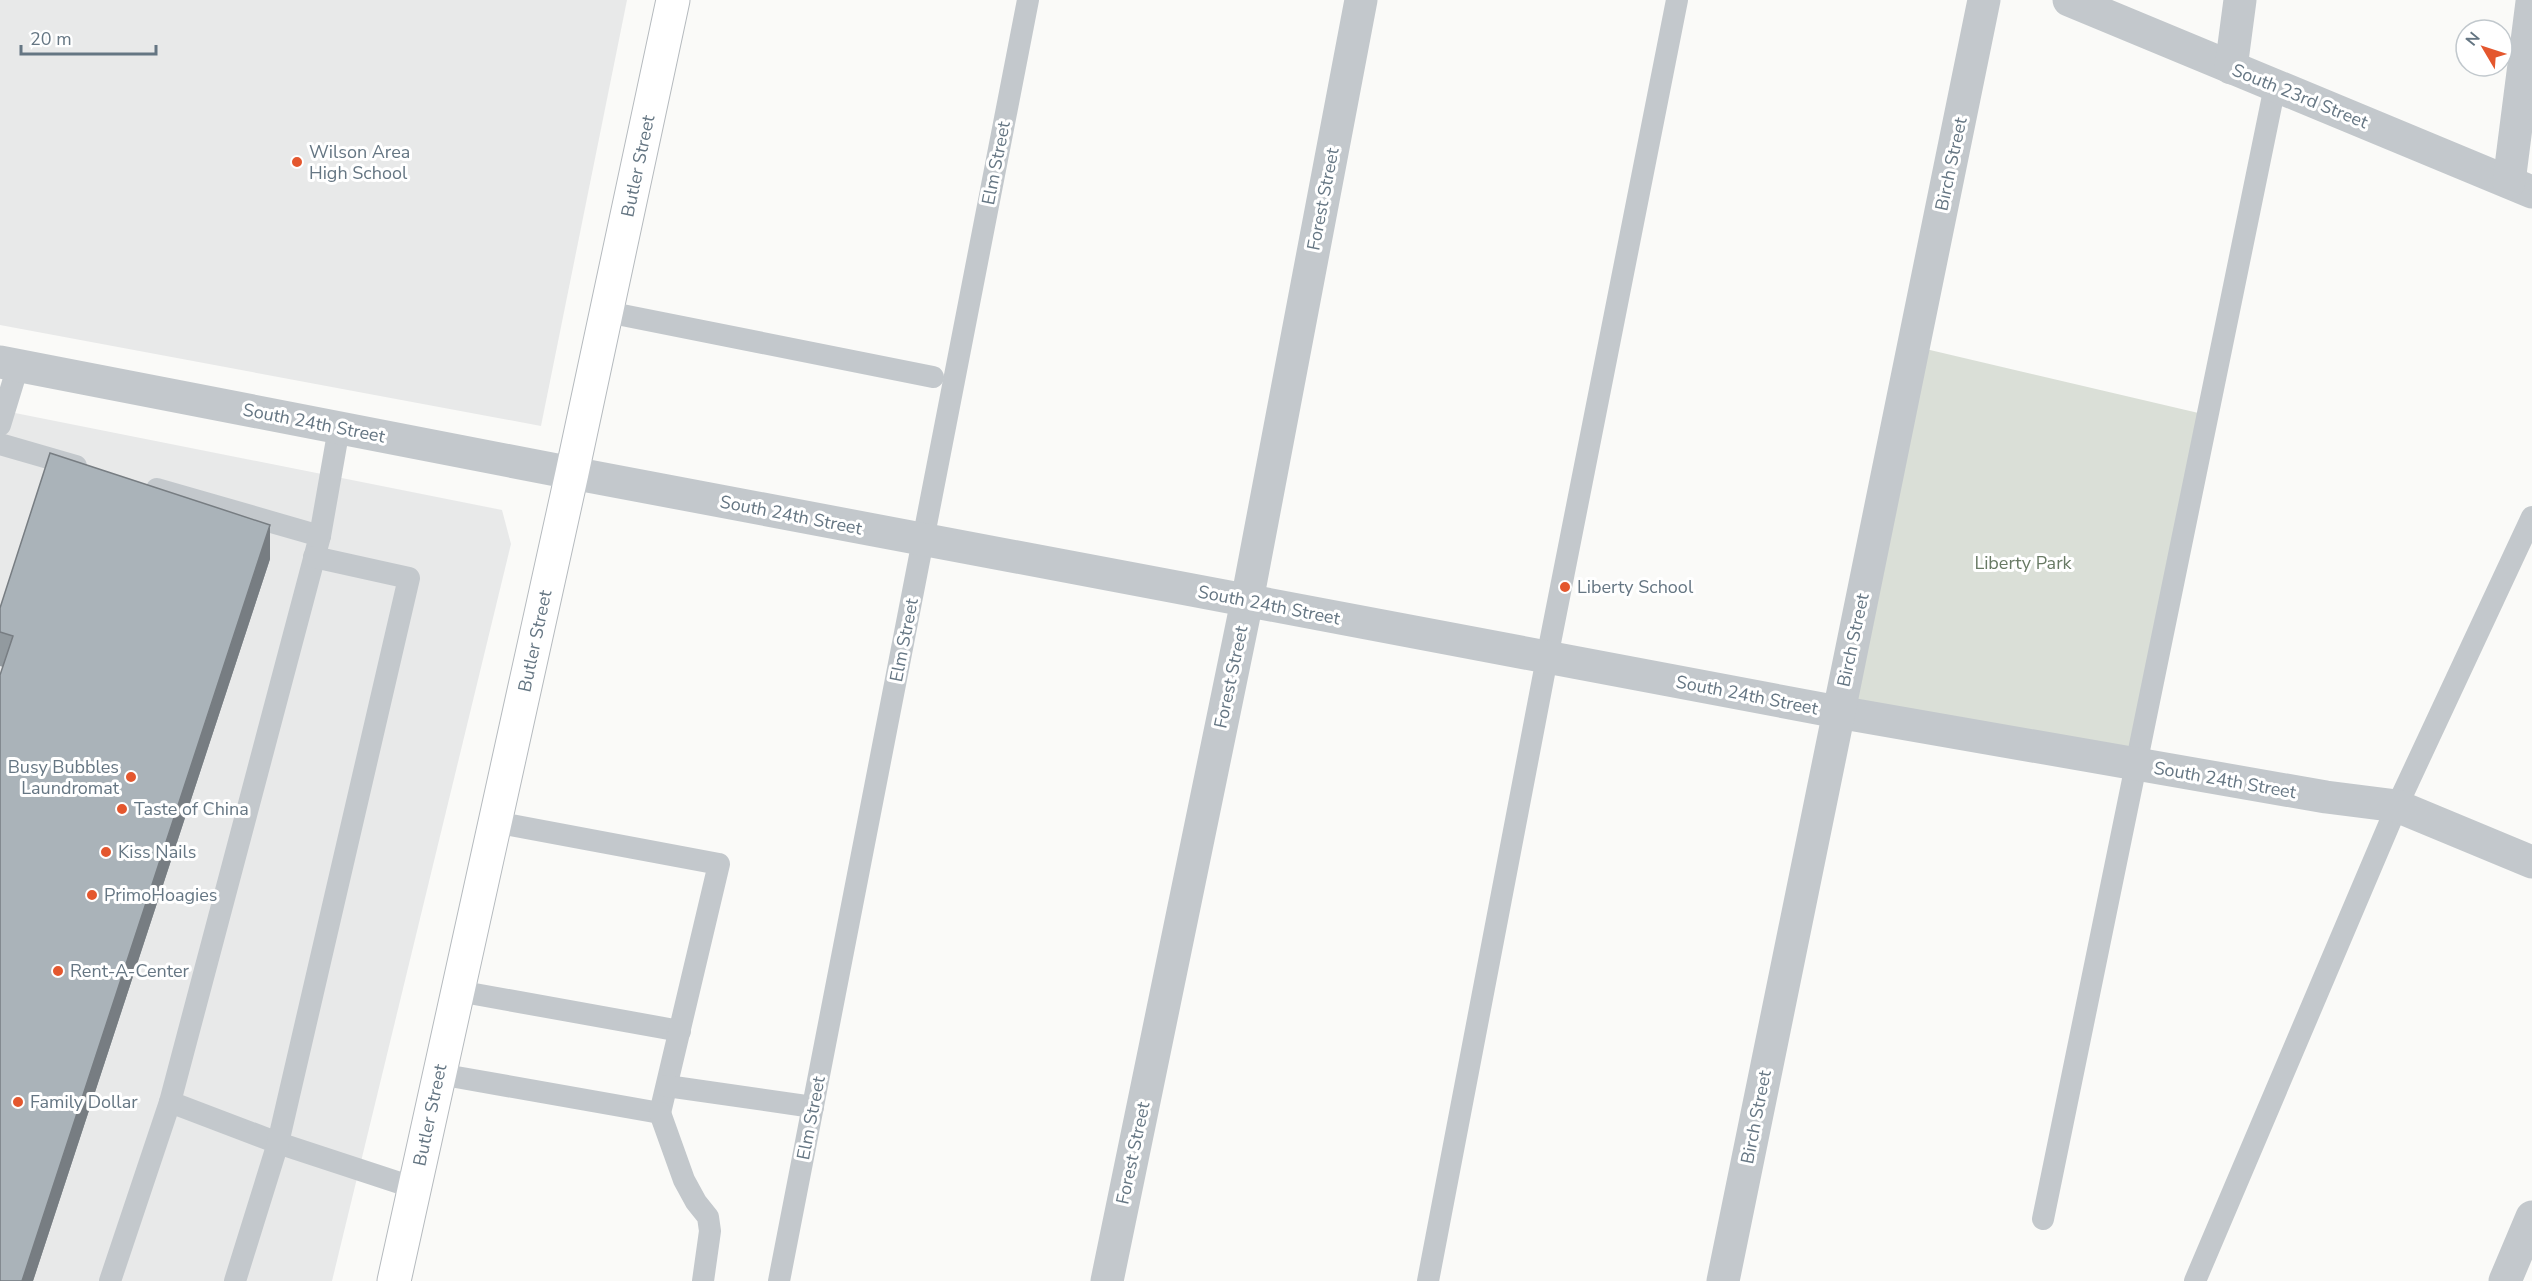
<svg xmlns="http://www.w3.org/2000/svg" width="2532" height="1281" viewBox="0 0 2532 1281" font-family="'Nunito Sans',sans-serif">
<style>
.built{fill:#e8e9e9}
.green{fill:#dadfd7}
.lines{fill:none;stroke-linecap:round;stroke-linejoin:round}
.primary-casing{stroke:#b5babe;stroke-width:35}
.service{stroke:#c3c8cc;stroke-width:22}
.minor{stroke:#c3c8cc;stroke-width:33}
.tertiary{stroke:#c3c8cc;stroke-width:33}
.primary{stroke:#fff;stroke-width:33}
.wall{fill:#929a9f}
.shaded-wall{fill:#777d82}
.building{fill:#aab3b9;stroke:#777d82;stroke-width:1.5}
.poi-dot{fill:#e4572e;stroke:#fff;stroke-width:2}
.labels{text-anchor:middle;stroke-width:6;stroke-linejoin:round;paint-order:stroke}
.street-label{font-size:18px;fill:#657683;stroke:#fff}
.poi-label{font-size:18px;fill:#657683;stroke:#fff;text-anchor:start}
.park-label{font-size:18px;fill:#687a64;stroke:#fff}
</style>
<rect width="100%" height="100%" fill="#fafaf8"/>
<g class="built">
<polygon points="0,0 627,0 541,426 0,325"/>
<polygon points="0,410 502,510 511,544 332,1281 0,1281"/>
</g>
<polygon class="green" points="1913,346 2207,415 2135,764 1838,712"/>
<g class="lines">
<g class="primary-casing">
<polyline id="primary" points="394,1281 572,473 673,0"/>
</g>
<g class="service">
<polyline points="607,312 933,377"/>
<polyline points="0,425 18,366"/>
<polyline points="0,444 76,466"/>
<polyline points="157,489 320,536"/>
<polyline points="458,991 680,1031"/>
<polyline points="439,1074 660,1113 719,864 495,822"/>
<polyline points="667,1086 813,1107"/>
<polyline points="170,1102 278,1143 415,1188"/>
<polyline points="660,1113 684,1180 696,1202 708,1217 710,1231 703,1281"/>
<polyline points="2043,1219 2275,86"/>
<polyline points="110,1281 170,1102 320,536 339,428"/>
<polyline points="235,1281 278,1143 409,578 314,557"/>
<polyline points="779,1281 1028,0"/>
<polyline points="1428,1281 1547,658 1677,0"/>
<polyline points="2195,1281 2397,806 2532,517"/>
</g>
<g class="minor">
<polyline points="2069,0 2532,192"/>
<polyline points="2231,68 2240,0"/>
<polyline points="2509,182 2532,2"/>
<polyline points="572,473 1838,712 2326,797 2397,806 2532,862"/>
<polyline points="1107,1281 1247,601 1361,0"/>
<polyline points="1723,1281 1984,0"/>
<polyline points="2505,1281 2532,1217"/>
</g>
<polyline class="tertiary" points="0,362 572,473"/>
<use href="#primary" class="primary"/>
</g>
<polygon class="wall" points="270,559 33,1281 0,1281 3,667 0,666 0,608"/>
<polygon class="shaded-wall" points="270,525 270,559 33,1281 22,1281"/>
<polygon class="building" points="50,453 270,525 22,1281 0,1281 0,675 13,636 0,632 0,608"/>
<g class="poi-dot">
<circle cx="297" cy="162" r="6"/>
<circle cx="1565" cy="587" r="6"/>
<circle cx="131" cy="777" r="6"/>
<circle cx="122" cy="809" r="6"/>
<circle cx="106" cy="852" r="6"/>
<circle cx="92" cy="895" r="6"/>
<circle cx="58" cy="971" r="6"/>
<circle cx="18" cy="1102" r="6"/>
</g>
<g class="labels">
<g class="street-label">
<text transform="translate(2300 96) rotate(22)" y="6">South 23rd Street</text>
<text transform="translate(996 163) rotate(-79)" y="6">Elm Street</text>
<text transform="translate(1951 164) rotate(-78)" y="6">Birch Street</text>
<text transform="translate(638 166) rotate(-78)" y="6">Butler Street</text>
<text transform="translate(1323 199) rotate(-79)" y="6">Forest Street</text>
<text transform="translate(314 423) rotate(11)" y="6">South 24th Street</text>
<text transform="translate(791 515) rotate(11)" y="6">South 24th Street</text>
<text transform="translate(1269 605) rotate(11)" y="6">South 24th Street</text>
<text transform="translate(904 640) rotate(-79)" y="6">Elm Street</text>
<text transform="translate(1853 640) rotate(-78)" y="6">Birch Street</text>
<text transform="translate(535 641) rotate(-78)" y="6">Butler Street</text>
<text transform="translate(1231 677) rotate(-78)" y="6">Forest Street</text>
<text transform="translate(1747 695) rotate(11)" y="6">South 24th Street</text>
<text transform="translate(2225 780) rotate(10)" y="6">South 24th Street</text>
<text transform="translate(430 1115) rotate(-78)" y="6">Butler Street</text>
<text transform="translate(1756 1117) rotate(-79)" y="6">Birch Street</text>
<text transform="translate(811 1118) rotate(-79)" y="6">Elm Street</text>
<text transform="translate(1133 1153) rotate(-78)" y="6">Forest Street</text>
</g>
<g class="poi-label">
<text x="309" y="158">Wilson Area<tspan x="309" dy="21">High School</tspan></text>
<text x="1577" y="593">Liberty School</text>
<text x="119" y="773" text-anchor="end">Busy Bubbles<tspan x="119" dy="21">Laundromat</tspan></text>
<text x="134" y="815">Taste of China</text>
<text x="118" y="858">Kiss Nails</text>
<text x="104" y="901">PrimoHoagies</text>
<text x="70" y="977">Rent-A-Center</text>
<text x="30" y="1108">Family Dollar</text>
</g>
<g class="park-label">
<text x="2023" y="569">Liberty Park</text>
</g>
</g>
<g transform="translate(2484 48) rotate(309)"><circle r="28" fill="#ffffff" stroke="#c1c8cd" stroke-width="1.5"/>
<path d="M0-4.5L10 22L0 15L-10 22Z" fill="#e4572e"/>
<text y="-9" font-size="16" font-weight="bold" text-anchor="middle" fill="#657683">N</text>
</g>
<path d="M21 45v9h135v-9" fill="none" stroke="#657683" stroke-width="3"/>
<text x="30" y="45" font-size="18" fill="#657683" stroke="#ffffff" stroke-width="4.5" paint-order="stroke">20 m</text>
</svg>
